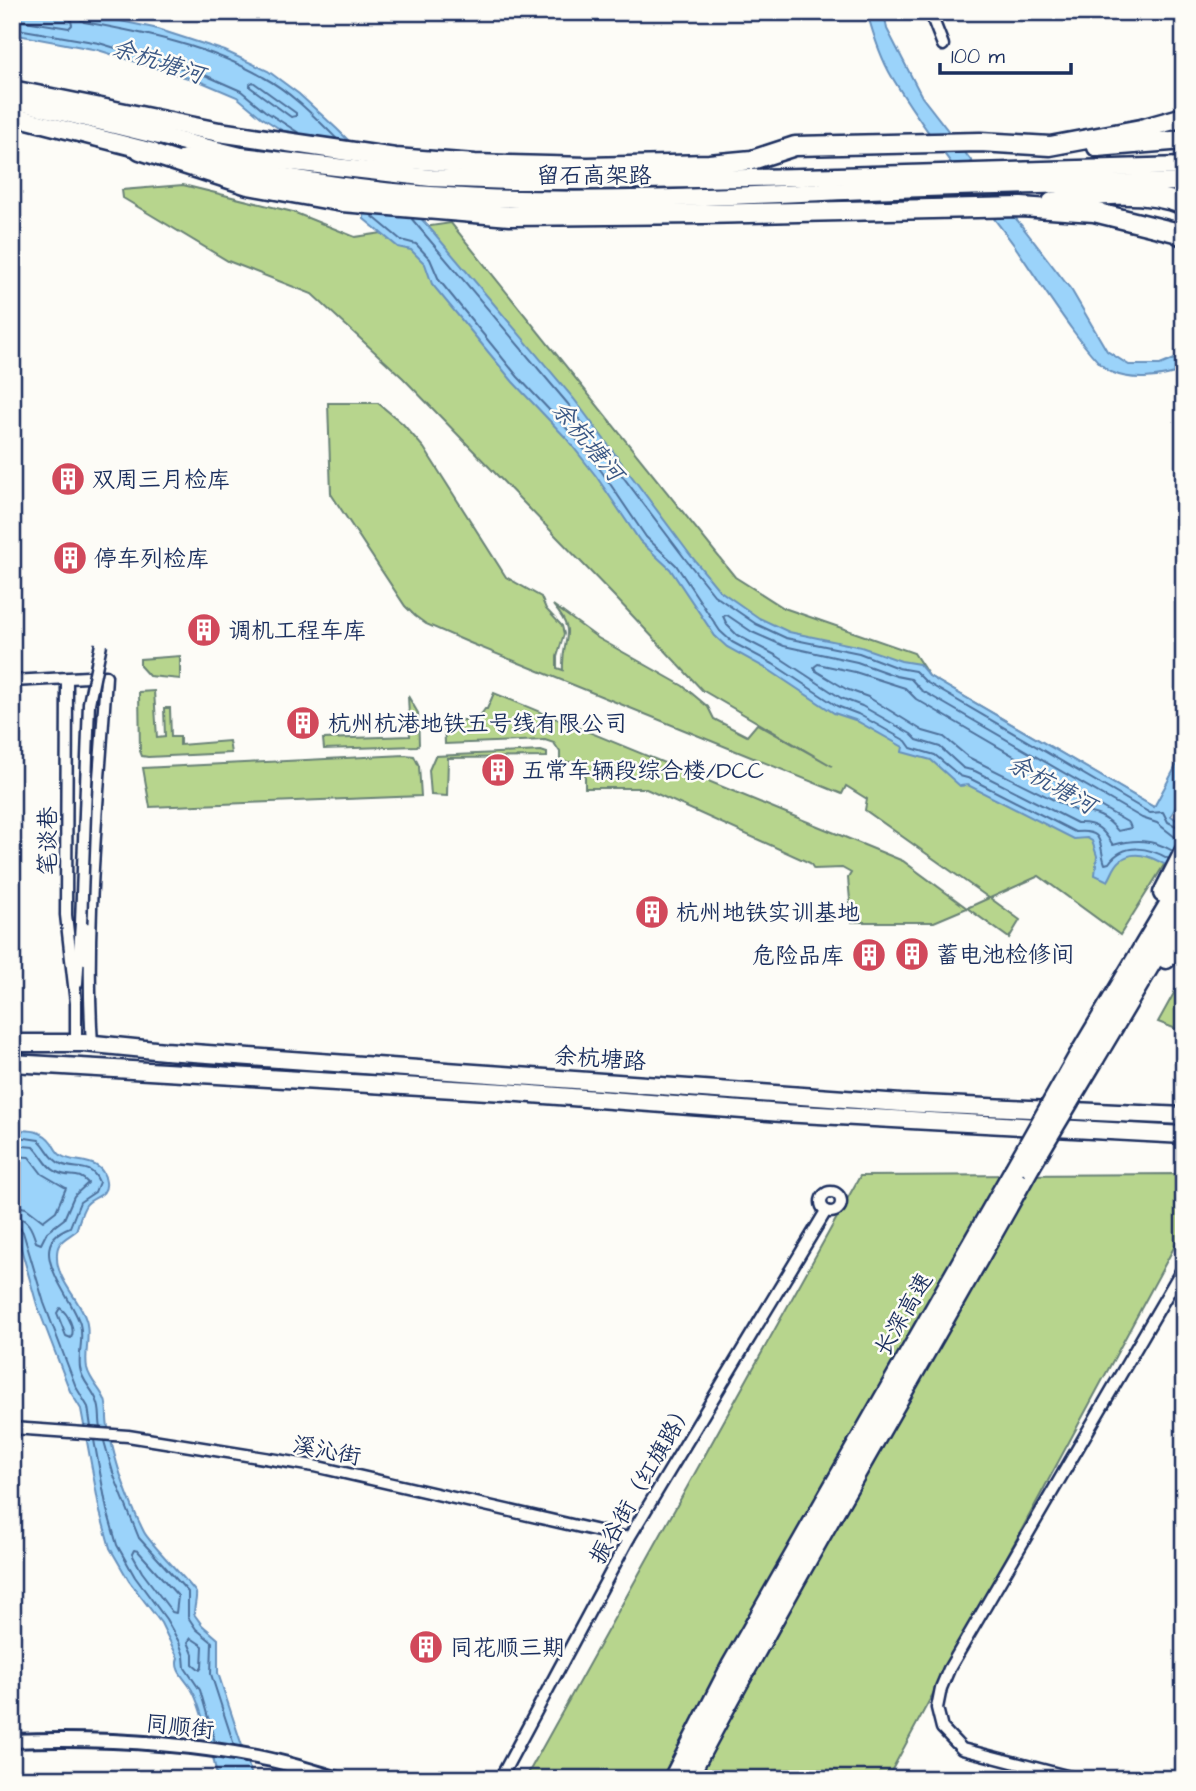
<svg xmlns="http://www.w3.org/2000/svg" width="1196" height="1791" viewBox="0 0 1196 1791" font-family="'Architects Daughter','LXGW WenKai TC',sans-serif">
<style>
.green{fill:#b7d58d;stroke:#698276;stroke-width:2}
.water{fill:#9bd3fa;stroke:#6891bc;stroke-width:2}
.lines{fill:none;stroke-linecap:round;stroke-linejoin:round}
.shore{stroke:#4e719c;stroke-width:2}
.minor-casing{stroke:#1b2f5e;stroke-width:15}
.tertiary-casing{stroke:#1b2f5e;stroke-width:18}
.primary-casing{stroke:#1b2f5e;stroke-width:21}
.trunk-casing{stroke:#1b2f5e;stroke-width:21}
.motorway-casing{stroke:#1b2f5e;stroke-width:23}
.minor{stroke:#fdfcf7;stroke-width:10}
.tertiary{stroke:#fdfcf7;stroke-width:12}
.primary{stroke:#fdfcf7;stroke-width:16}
.trunk{stroke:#fdfcf7;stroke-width:16}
.motorway{stroke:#fdfcf7;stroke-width:18}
.minor-bridge-casing{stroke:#1b2f5e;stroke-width:15;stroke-linecap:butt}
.motorway-bridge-casing{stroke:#1b2f5e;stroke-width:23;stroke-linecap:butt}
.minor-bridge{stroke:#fdfcf7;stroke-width:10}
.motorway-bridge{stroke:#fdfcf7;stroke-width:18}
.labels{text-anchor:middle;stroke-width:5;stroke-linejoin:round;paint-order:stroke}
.street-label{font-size:23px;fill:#1b2f5e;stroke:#fdfcf7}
.poi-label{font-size:23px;fill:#1b2f5e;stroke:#fdfcf7;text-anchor:start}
.water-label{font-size:24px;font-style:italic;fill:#3b5885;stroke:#fdfcf7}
</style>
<rect width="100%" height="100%" fill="#fdfcf7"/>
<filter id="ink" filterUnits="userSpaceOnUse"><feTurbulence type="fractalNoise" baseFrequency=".0143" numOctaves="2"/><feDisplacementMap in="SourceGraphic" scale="14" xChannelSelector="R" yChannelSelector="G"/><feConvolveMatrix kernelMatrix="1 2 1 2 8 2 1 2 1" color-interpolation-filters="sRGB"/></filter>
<g filter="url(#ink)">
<g class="green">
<polygon points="1184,132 1184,363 1176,142"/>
<path d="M183 185 293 212 355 237 451 223 735 577 784 608 914 653 929 676 1184 825V833L1120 935 1039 876 990 898 1020 920 1009 938 967 908 934 922H852L848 878 851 873 842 868 814 869 810 863 644 788H585V762H560V752L554 743 545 740 445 744 444 720H477L485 709H487L494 693 903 861 967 908 989 898 865 810 867 799 846 786 842 794 470 643 426 624 415 616 405 606 331 494 328 403H378L403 424 424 448 506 577 541 597 546 609 562 626 564 634 557 657V668L563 670C561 636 579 636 553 605L598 638 683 686 708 707 714 719 747 736 757 724 832 766 702 690 615 597 403 378 312 294 228 261 123 198 122 190Z"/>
<polygon points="180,656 180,679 149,676 140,666 140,659"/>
<polygon points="154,691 157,738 165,737 164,708 170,708 171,737 180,737 180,745 229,741 231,753 148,757 142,756 140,751 139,692"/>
<polygon points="408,696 418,713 419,744 417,746 324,749 323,739 410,736"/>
<polygon points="541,751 547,753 547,757 448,758 447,796 431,795 429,770 435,756"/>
<polygon points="405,755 414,756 419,766 421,796 150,807 143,768"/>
<polygon points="1184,975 1184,1032 1158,1022"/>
<polygon points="1184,1174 1184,1229 887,1779 525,1779 860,1176"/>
</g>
<g class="water">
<path d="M12 12H59L111 19 154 28 225 51 268 71 299 94 337 129 377 169 434 233 574 399 691 556 719 590 759 618 789 632 861 647 901 661 919 664 929 676 1154 807 1184 751V791L1171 816 1184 825V876C1167 866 1138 844 1120 861 1114 866 1112 875 1108 881L1095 875 1097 856 1092 841 1087 838 1074 839 968 785 960 786 931 760 902 752 903 747 855 720 834 713 769 670 727 647 715 636 670 569 640 541 596 476 566 438 513 382 432 284 425 264 411 250 398 247 364 219V203L354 180 339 164 317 161 294 138 261 117 237 97 204 83 98 50 12 34Z"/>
<path d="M867 12H884L887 29 922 97 1072 291 1107 351 1129 365H1160L1184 355V370C1162 378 1133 382 1111 372 1090 363 1031 269 1014 245 973 190 927 136 892 77 880 57 873 34 867 12Z"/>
<path d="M12 1130C28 1130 42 1129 52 1143 55 1148 57 1153 62 1156 73 1164 103 1156 106 1182 108 1197 93 1196 86 1205 81 1212 79 1223 76 1231 64 1240 56 1241 57 1258 57 1280 80 1300 86 1320 91 1336 84 1352 87 1368 90 1381 100 1388 105 1400 108 1408 106 1418 108 1427 115 1462 128 1500 144 1532 150 1544 195 1588 196 1593 197 1598 194 1607 194 1614L202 1625 218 1639V1673L253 1779H217C215 1761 201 1707 193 1692 187 1680 173 1671 178 1658L161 1623 129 1581 110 1548 100 1512 81 1409 70 1391 37 1305 17 1234 12 1229Z"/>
</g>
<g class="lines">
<g class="shore">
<path d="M78 12 79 18 84 22C145 33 209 46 263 77 291 92 315 117 337 139"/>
<polyline points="12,19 69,28 72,25 69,12"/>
<polyline points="12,28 99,43 207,76 241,91 265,111 299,133"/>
<polygon points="253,82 296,113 296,116 291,117 250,87 250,84"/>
<path d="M371 215 401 240 416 244 430 259 439 280 518 377 572 434 602 472 646 537 676 565 720 631 732 642 773 664 837 706 858 714 906 741 911 748 935 755 960 776 971 779 1075 832C1106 829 1098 844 1105 864L1109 863C1124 842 1149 847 1169 859"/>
<polyline points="411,218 568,404 686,560 714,595 756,624 786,638 859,653 898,668 915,671 926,682 1150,813 1163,812 1168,822 1184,830"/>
<path d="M818 664 855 672 905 688 916 699 1129 823 1131 828 1118 831C1107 817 1096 812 1078 812L968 757 944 737 923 731 868 697 846 689 816 671 814 667Z"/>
<path d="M1173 851C1152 839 1135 839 1113 845 1103 829 1096 822 1077 823L975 771 963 768 940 747 917 740 911 734 862 706 841 698 777 656 737 635 727 625 723 616 727 615 752 632 784 646 857 662 896 676 911 679 921 690 1142 818 1157 823 1175 837 1184 838"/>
<path d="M12 1136 39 1140C47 1147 51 1160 61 1164 76 1171 91 1162 99 1182L95 1192 80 1202 70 1227C21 1245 72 1296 80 1324 84 1338 78 1353 80 1368 82 1382 92 1388 97 1401 101 1409 99 1419 101 1428"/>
<path d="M12 1145 34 1147C43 1156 46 1167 57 1172 70 1179 78 1171 88 1183L74 1196 64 1219 47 1232 41 1244 36 1242C32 1229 28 1217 12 1216"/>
<polyline points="12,1156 29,1157 42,1174 66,1188 56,1211 43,1221 26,1208 12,1205"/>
<polyline points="12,1225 18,1226 23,1232 44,1303 76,1387 88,1407 91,1427"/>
<path d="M60 1308C68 1314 76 1329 71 1338L66 1336 57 1313Z"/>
<polyline points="94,1440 107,1510 117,1545 135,1577 166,1619 179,1642 184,1656 185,1668 200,1690 215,1742"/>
<polyline points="104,1441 114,1476 139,1538 188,1592 188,1617 196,1629 212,1642 211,1674 234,1745"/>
<polygon points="134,1550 138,1551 178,1596 176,1613 172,1612 142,1572 132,1554"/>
<polygon points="191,1638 203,1646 202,1667 200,1670 193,1664 193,1654 188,1642"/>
</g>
<g class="minor-casing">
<g id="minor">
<polyline points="930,12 943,45"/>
<polyline points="67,679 66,915 76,1003 76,1043"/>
<path d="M12 681 106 676C99 798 84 922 92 1044"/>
<polyline points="77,983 81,923 85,959"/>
<circle cx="831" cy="1202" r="10"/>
<polyline points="12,1428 128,1436 314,1466 629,1538"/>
<polyline points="500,1779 629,1538 826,1211"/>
<polyline points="1078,1779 962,1749 942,1728 937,1708 941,1688 949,1669 1184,1266"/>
</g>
</g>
<g class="tertiary-casing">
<path id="tertiary" d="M12 1741C94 1738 176 1742 257 1757 285 1762 312 1771 339 1779"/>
</g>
<g class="primary-casing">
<g id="primary">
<polyline points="12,1043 84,1043 165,1051 901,1103 1184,1116"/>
<polyline points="12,1063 505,1092 782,1113 1184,1135"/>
</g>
</g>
<g class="trunk-casing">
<g id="trunk">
<polyline points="12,100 241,156 431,178 509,181 594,181 803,177 1184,166"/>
<polyline points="12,116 153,152"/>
<path d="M185 158C267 174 348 190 431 195 568 205 708 197 845 191 958 186 1071 184 1184 182"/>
</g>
</g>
<g class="motorway-casing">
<g id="motorway">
<polyline points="12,90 219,132 395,158 475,164 588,167 709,164 752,160 795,146 980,142 1050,146 1141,129 1184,117"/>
<polyline points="1097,147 1184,140"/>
<polyline points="140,150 248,185 342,202 510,216 703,214 1021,207 1094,212 1175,232 1184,237"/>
<path d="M1052 202C1093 195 1144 189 1184 205"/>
<polyline points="1163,893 1184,852"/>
<polyline points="1166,959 1184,934"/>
<polyline points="1079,1055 1184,879"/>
<polyline points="1095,1058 1184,908"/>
<polyline points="673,1779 731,1666 1014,1170"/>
<path d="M687 1779C796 1572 917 1371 1030 1167"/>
</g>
</g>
<use href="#minor" class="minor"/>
<use href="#tertiary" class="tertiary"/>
<use href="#primary" class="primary"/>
<use href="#trunk" class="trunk"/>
<use href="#motorway" class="motorway"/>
<g class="minor-bridge-casing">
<polyline id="minor-bridge" points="81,923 89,703 101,644"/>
</g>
<g class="motorway-bridge-casing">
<g id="motorway-bridge">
<polyline points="1030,1167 1095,1058"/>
<polyline points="1014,1170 1079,1055"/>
</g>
</g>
<use href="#minor-bridge" class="minor-bridge"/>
<use href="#motorway-bridge" class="motorway-bridge"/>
</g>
</g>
<defs>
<g id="building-disc" transform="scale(1.75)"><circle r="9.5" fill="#d1495b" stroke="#fdfcf7"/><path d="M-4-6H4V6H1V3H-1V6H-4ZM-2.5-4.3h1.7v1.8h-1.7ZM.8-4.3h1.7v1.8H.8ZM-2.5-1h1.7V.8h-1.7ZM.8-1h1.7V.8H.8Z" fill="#fff"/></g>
</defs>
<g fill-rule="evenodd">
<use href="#building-disc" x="68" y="479"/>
<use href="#building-disc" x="70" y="558"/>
<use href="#building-disc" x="204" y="630"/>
<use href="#building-disc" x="303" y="723"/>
<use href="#building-disc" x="498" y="770"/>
<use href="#building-disc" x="652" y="912"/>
<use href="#building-disc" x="912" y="954"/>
<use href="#building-disc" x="869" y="955"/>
<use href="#building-disc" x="426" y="1647"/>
</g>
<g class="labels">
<g class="street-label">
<text x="594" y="183">留石高架路</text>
<text transform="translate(47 841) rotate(-90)" y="8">笔谈巷</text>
<text transform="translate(600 1058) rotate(4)" y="8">余杭塘路</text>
<text transform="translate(903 1314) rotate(-60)" y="8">长深高速</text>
<text transform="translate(327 1450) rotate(11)" y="8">溪沁街</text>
<text transform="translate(641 1482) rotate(-60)" y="8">振谷街（红旗路）</text>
<text transform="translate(180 1726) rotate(6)" y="8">同顺街</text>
</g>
<g class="poi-label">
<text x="92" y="487">双周三月检库</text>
<text x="94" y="566">停车列检库</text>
<text x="228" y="638">调机工程车库</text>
<text x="328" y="731">杭州杭港地铁五号线有限公司</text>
<text x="522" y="778">五常车辆段综合楼/DCC</text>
<text x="676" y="920">杭州地铁实训基地</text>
<text x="936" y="962">蓄电池检修间</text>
<text x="844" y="963" text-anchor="end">危险品库</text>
<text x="450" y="1655">同花顺三期</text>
</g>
<g class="water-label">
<text transform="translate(158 61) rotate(18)" y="8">余杭塘河</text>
<text transform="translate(588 441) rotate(50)" y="8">余杭塘河</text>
<text transform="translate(1052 784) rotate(29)" y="8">余杭塘河</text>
</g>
</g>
<rect width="1196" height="1791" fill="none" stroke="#fdfcf7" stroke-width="42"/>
<rect x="21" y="21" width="1154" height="1749" fill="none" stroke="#1b2f5e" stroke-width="2.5" filter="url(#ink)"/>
<path d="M940 63v10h131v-10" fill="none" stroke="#1b2f5e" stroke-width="3.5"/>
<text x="951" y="63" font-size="21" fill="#1b2f5e" stroke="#fdfcf7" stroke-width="5" paint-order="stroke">100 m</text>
</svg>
